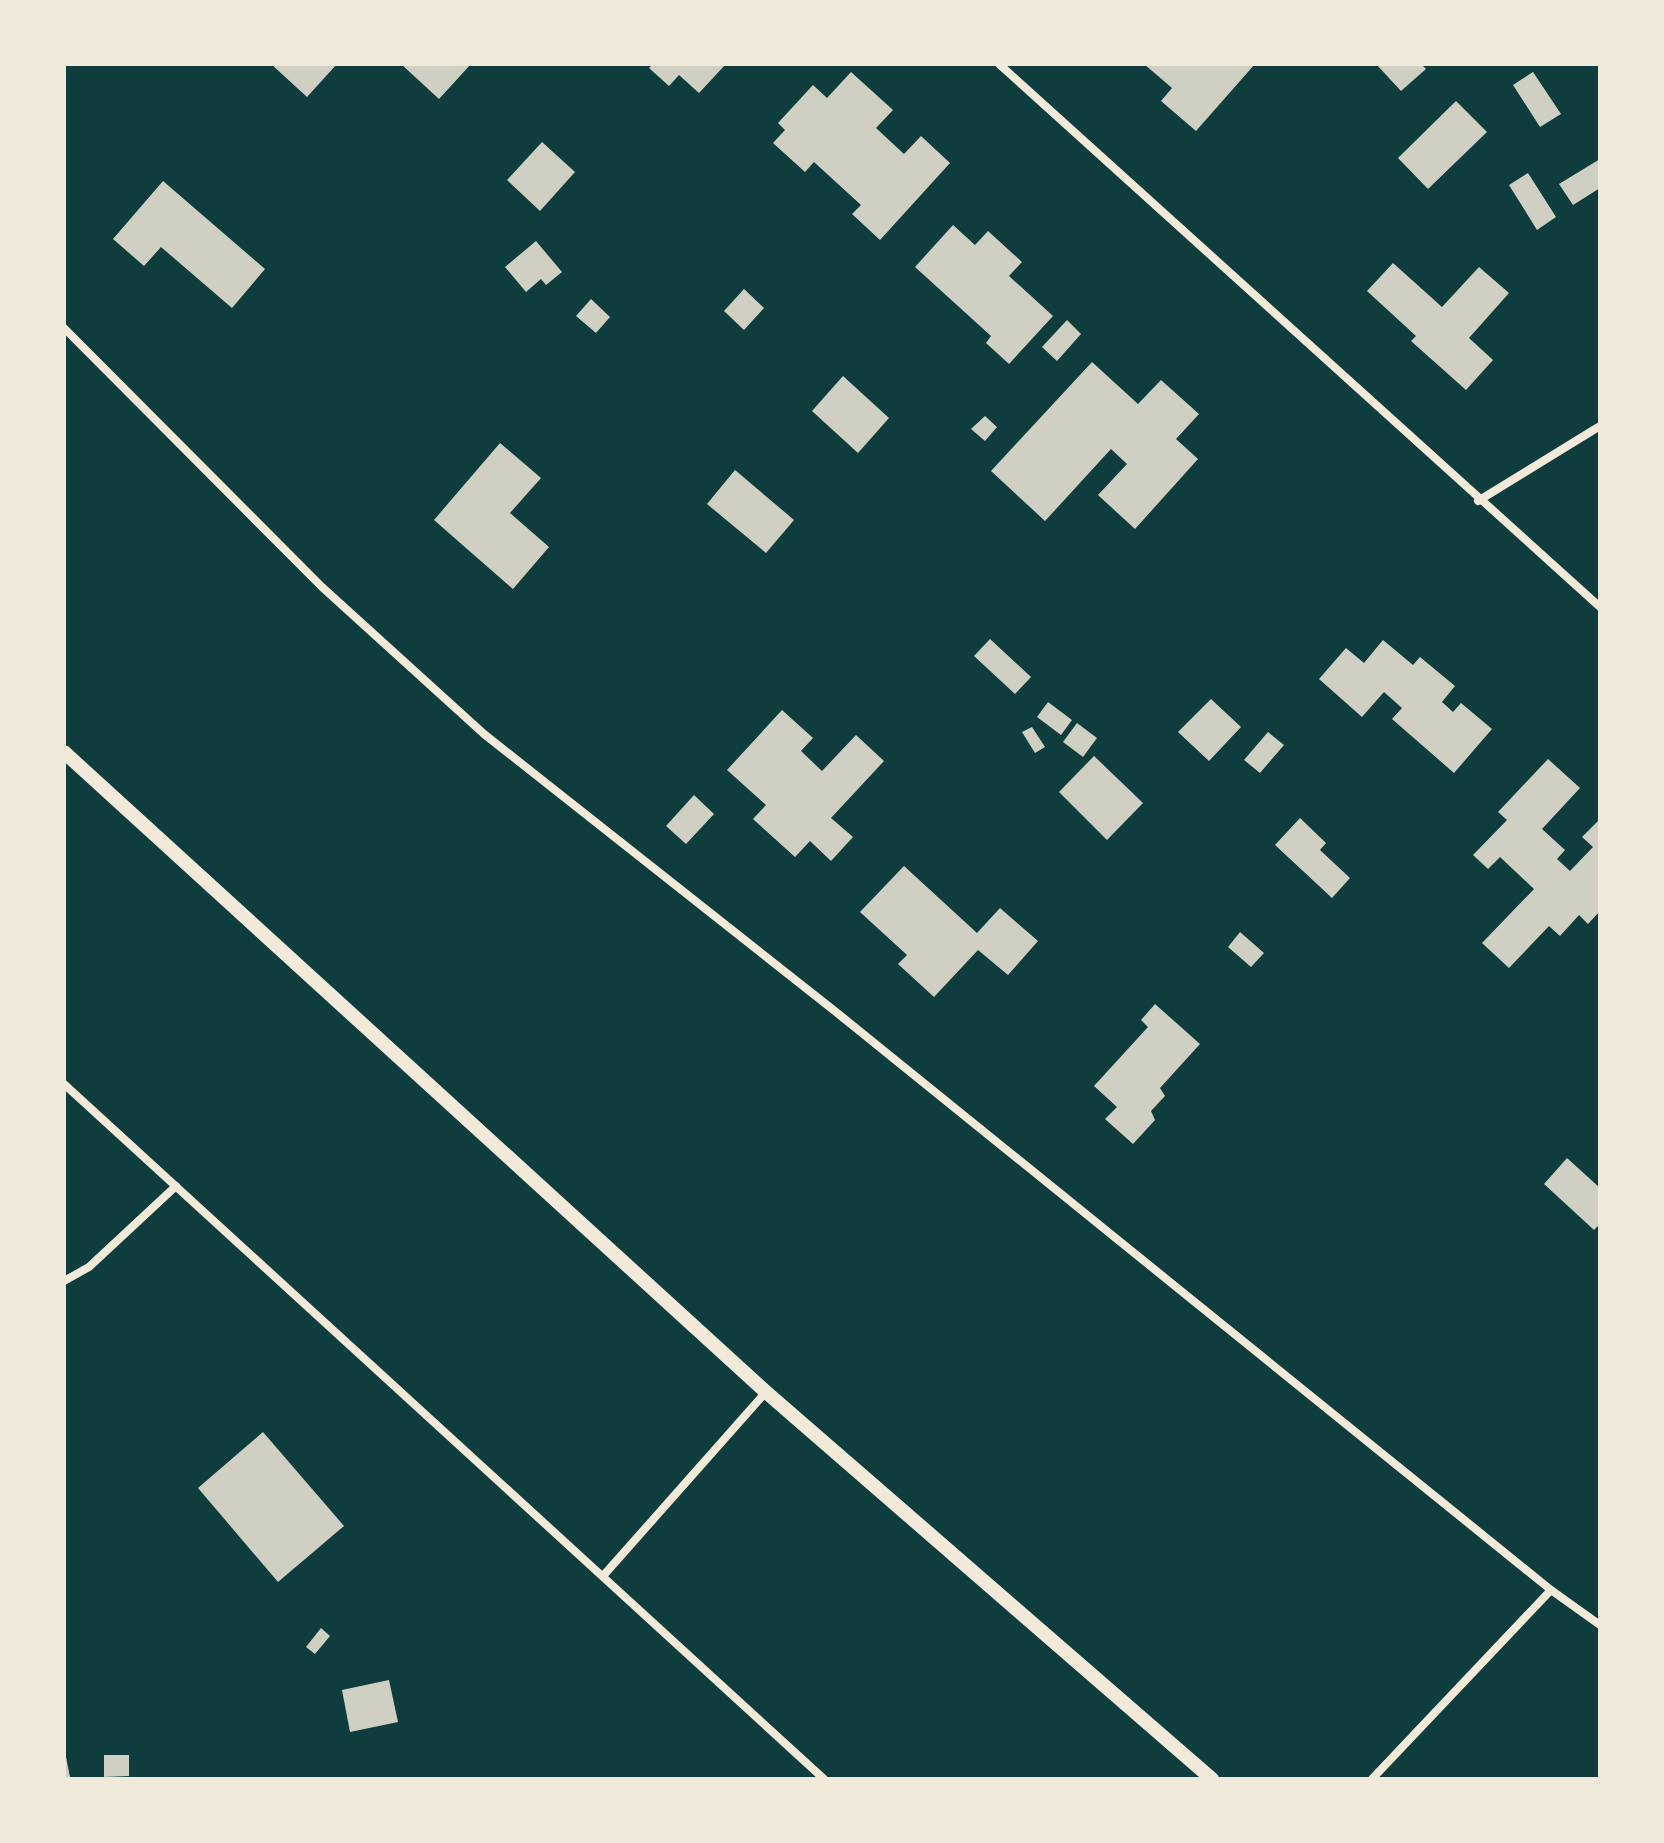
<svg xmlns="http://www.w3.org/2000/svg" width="1664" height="1843" viewBox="0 0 1664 1843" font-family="Raleway,sans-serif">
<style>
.building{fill:#cfcfc3}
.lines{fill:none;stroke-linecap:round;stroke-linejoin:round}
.minor{stroke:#f1e9da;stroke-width:8}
.tertiary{stroke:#f1e9da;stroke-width:14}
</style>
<rect width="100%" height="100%" fill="#0f3d3e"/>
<g class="building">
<polygon points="271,64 337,64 307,97"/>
<polygon points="401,64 471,64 439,99"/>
<polygon points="653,64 726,64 699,93 679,75 669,86 649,68"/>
<polygon points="1144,64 1255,64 1196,131 1161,101 1172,88"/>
<polygon points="1376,64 1421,64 1426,69 1401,91"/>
<polygon points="851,72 893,110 876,128 904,154 921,136 950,163 880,240 852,214 861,205 814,162 805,172 773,143 785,130 778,123 813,85 827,98"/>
<polygon points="1533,72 1561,114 1540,127 1513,85"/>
<polygon points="1456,101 1487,132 1428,189 1398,158"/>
<polygon points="542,142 575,172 540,211 507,180"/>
<polygon points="1600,159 1600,188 1573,205 1559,184"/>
<polygon points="1528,173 1556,217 1537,230 1509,185"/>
<polygon points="163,181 265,269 232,308 161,247 144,266 113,239"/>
<polygon points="953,225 975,245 988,231 1022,262 1009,276 1053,316 1009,364 986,343 991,336 915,267"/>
<polygon points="536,241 562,272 546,285 541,279 526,292 505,267"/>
<polygon points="1393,263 1442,307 1479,267 1509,293 1469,338 1493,360 1466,390 1411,341 1416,336 1367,291"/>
<polygon points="744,289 764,308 744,330 724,311"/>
<polygon points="591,299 610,317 596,333 576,316"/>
<polygon points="1067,320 1081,334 1057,361 1042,347"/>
<polygon points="1092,362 1138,404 1161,380 1199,414 1176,439 1198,459 1135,529 1098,495 1127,464 1111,449 1045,521 991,471"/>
<polygon points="843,376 889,418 858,453 812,411"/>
<polygon points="985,416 997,427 985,441 971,429"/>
<polygon points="500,443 541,478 510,513 549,547 513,589 434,520"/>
<polygon points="735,470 794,520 766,553 707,504"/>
<polygon points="990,639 1031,677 1015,694 974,656"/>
<polygon points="1383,640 1413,665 1420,657 1455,686 1442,702 1453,712 1461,703 1492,729 1454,773 1392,719 1402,708 1384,692 1362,717 1319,679 1346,648 1364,663"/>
<polygon points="1211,699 1241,727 1209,761 1178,732"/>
<polygon points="1048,702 1072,720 1061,735 1037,717"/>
<polygon points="782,710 813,738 801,751 822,771 856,735 884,761 831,818 853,837 831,861 810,841 795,857 753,819 766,805 727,770"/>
<polygon points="1077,723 1097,738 1083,757 1063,742"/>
<polygon points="1032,727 1045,747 1035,753 1022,732"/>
<polygon points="1268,732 1284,745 1260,773 1244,760"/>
<polygon points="1094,756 1143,803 1107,840 1059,792"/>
<polygon points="1548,759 1580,788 1542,829 1565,850 1557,859 1570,871 1593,847 1582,837 1600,819 1600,911 1588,924 1579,915 1560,936 1549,926 1509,968 1482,943 1534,889 1500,857 1488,869 1473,855 1507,820 1498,812"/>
<polygon points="694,795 714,814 686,844 666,826"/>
<polygon points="1300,818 1326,843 1320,850 1350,878 1332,898 1275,845"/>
<polygon points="904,866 977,933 1000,908 1038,941 1008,975 978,950 934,997 898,964 907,955 860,912"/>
<polygon points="1240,932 1264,953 1251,967 1228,947"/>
<polygon points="1155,1004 1200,1044 1160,1088 1165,1096 1151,1111 1155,1120 1133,1144 1105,1119 1117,1107 1094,1086 1148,1027 1141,1020"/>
<polygon points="1567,1158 1600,1188 1600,1224 1594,1230 1544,1184"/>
<polygon points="263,1432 344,1526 278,1582 198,1488"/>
<polygon points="321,1628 330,1636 315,1654 306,1647"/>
<polygon points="389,1680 398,1722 350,1732 342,1690"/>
<polygon points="64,1747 70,1777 64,1778"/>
<polygon points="104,1755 129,1755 129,1776 104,1777"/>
</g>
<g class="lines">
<g class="minor">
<polyline points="999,64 1600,607"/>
<polyline points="64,328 322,587 484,734 841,1016 1551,1590"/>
<polyline points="1478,501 1600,426"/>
<polyline points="64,1084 824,1779"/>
<polyline points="64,1281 89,1267 176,1186"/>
<polyline points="603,1576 766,1392"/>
<polyline points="1372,1779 1551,1590 1600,1625"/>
</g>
<polyline class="tertiary" points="64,752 766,1392 1212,1779"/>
</g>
<rect width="1664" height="1843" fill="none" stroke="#f1e9da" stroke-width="132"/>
</svg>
